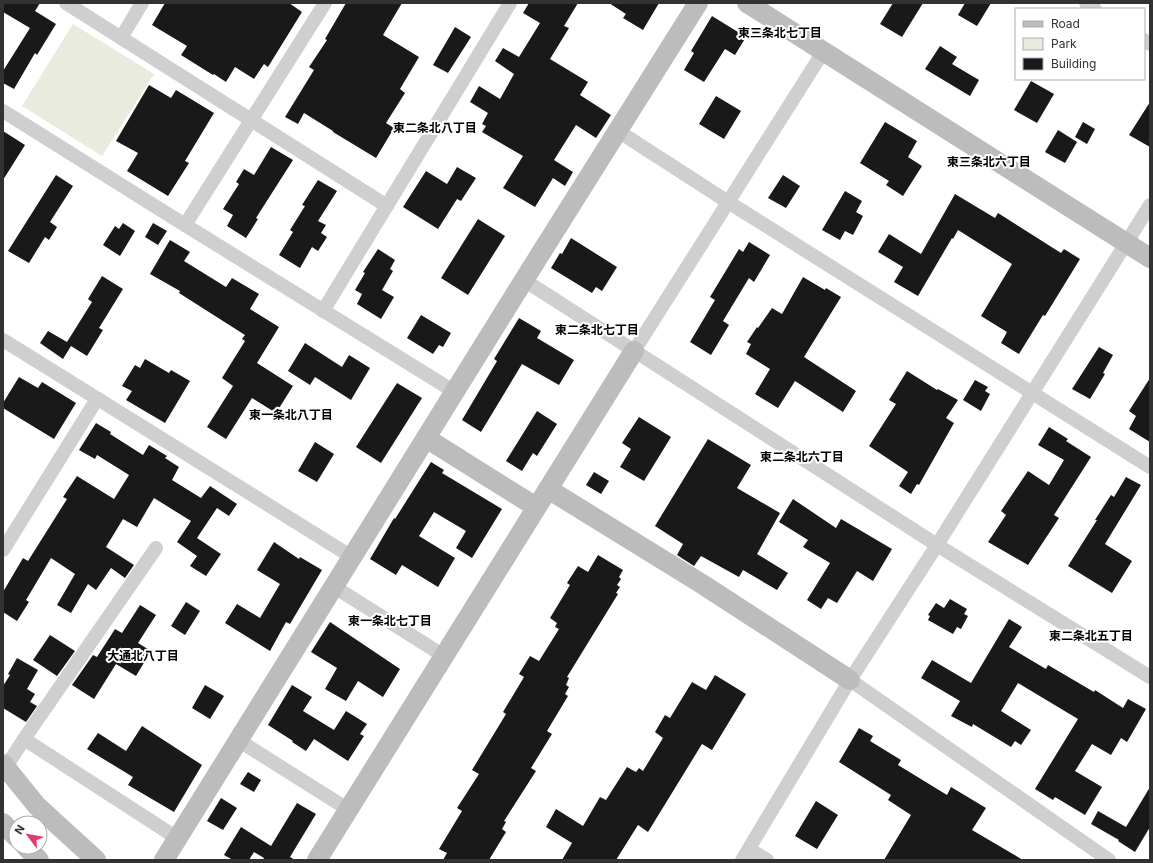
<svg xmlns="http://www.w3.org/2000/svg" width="1153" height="863" viewBox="0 0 1153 863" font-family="Inter,'Noto Sans JP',sans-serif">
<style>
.green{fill:#e8ebde}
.building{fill:#191919}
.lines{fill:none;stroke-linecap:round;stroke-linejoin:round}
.street{stroke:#cfcfcf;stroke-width:14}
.secondary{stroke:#bcbcbc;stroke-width:20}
.labels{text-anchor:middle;stroke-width:4;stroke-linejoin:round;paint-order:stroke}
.neighbourhood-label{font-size:12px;font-weight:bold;fill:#000;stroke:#fff}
</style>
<rect width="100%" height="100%" fill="#fff"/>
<polygon class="green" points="73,24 154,74 102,156 22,106"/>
<g class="building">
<polygon points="3,3 40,3 35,11 56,24 37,55 35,53 14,89 3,83 3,71 30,28 3,12"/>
<polygon points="165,3 289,3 302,12 268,67 264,64 254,79 235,67 226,82 214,74 213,75 181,55 187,46 152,25"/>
<polygon points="346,3 402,3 383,35 419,57 400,89 405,93 386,123 394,128 376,158 333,132 333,131 304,113 298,124 285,117 314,70 309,67 327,40 325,39"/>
<polygon points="529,3 578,3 564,26 569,28 550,59 588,82 580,95 611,115 596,138 576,125 554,160 573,172 565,186 553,178 535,207 503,188 523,156 482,132 486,126 482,124 488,113 470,102 479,86 500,99 514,74 495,61 503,48 519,57 540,23 523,13"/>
<polygon points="609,3 659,3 643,30 623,18 626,14"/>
<polygon points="893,3 923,3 902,37 880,24"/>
<polygon points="965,3 991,3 977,26 958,15"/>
<polygon points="712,16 746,37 735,55 725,49 704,82 684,70 694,53 691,51"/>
<polygon points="455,27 471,37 448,73 433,65"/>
<polygon points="940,46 957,57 952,64 979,80 970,96 925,69"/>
<polygon points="1031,81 1054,94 1037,123 1014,110"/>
<polygon points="149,85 171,98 176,90 214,113 185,161 189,163 168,196 127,171 138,153 116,141"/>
<polygon points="716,96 741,111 724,139 699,124"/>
<polygon points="1150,102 1150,147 1129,135"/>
<polygon points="885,122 917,141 908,157 922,166 903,196 886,185 889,181 860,163"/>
<polygon points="1083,122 1095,129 1087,144 1075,137"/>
<polygon points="1058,130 1077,142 1065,163 1045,152"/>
<polygon points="3,131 25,145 3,180"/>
<polygon points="271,147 293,160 256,218 258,219 246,238 227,226 233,215 223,209 239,184 236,182 244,169 254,175"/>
<polygon points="457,167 476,178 461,201 457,199 438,229 403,207 426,171 447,184"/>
<polygon points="56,175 73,186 50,222 57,227 49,240 45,237 29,263 8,251"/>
<polygon points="783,175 800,186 786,208 768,198"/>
<polygon points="318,180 337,191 318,221 326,225 321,233 327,237 318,251 312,247 300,268 279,255 293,232 290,230 305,206 302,205"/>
<polygon points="845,191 862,201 856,212 863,216 853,235 845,231 840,240 822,230"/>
<polygon points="955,194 995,218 998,213 1061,253 1064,249 1080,259 1053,303 1045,316 1043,315 1019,354 1001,343 1007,332 981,316 1012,264 958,230 953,239 952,238 918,296 894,282 903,267 878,252 889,234 921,254"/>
<polygon points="478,219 505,236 468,295 441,278"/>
<polygon points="123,223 135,231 120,256 103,245 115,226 119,229"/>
<polygon points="153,223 167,231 158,245 145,237"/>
<polygon points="571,238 617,267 602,291 596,287 592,293 551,268 560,253 562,254"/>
<polygon points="170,240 190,252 184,261 226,287 232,278 259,294 250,309 279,327 257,363 293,386 276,413 252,398 226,439 207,427 233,386 222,378 245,341 242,339 245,335 179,293 180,291 150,274"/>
<polygon points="749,242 770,255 754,282 749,278 723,321 729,325 711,355 690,342 715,300 710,297 739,249 743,252"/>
<polygon points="378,249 395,260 390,269 393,271 382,290 394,297 381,319 357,304 362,294 355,290 365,273 363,272"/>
<polygon points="102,276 123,289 99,328 103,330 87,356 71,346 63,359 40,343 48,331 67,342 92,302 88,299"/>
<polygon points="803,277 825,290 826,288 841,297 804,357 856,391 843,412 795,381 778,408 755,394 770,369 746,354 751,344 747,342 757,327 758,328 772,308 782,314"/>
<polygon points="421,315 451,333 443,347 439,345 433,354 407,338"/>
<polygon points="519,318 541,331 537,338 574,360 559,385 522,364 481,432 462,420 497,361 494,359"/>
<polygon points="305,343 342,367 349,355 370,368 351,400 315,377 310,385 288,371"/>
<polygon points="1099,347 1113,355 1103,373 1105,374 1090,399 1072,389"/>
<polygon points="145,359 169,373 171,370 190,381 165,423 126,400 132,391 122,386 135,365 140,368"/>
<polygon points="907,371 937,390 938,389 958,400 946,418 954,423 919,485 917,484 911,494 899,486 908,472 869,446 896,404 889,400"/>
<polygon points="19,377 38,388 42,382 76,403 54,439 3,408 3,403"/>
<polygon points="1150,378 1150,442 1129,429 1136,416 1129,411"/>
<polygon points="975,380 988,387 985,391 990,394 981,411 963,400"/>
<polygon points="397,383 422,398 381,463 356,447"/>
<polygon points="537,411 557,424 537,456 533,453 522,471 506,461"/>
<polygon points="639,417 671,437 644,481 620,467 631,449 622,443"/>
<polygon points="96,423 111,432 110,434 143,455 149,445 167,456 165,458 179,467 172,480 201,498 210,486 237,504 229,516 217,508 197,538 221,554 206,576 190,566 197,556 177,542 191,521 154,498 137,527 123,519 106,547 134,565 125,578 111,568 96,590 88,584 71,613 57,605 75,574 51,558 26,600 29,602 17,621 3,612 3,592 23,558 28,561 67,499 63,497 77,476 114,499 129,475 97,455 95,459 79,450"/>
<polygon points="1049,427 1068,439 1066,441 1091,457 1054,515 1059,518 1028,565 988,542 1006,515 1001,511 1028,471 1049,485 1064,460 1038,445"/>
<polygon points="708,439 751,465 737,488 780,513 757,554 788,573 777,590 743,570 739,577 701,556 694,566 677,555 683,544 655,526"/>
<polygon points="315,442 334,454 317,482 298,471"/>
<polygon points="431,462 444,470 442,473 502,509 472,558 456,548 466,531 434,512 419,536 455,558 438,587 402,565 396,575 370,559 394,518 395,519"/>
<polygon points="594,472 609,481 601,494 586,485"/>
<polygon points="1126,477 1141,485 1105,544 1132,561 1112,593 1068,566 1097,520 1095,520 1111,495 1114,497"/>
<polygon points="793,499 836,528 841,519 892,549 873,581 857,571 837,603 828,598 821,609 807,600 830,563 803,547 808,540 779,522"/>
<polygon points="274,542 299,559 300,557 322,570 290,624 286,622 270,651 225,623 237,604 260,618 280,584 257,570"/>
<polygon points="598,555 623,570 619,577 621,579 617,585 620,587 616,593 618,594 567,677 569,678 566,685 569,687 565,694 568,696 547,731 552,734 531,768 536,771 504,821 506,822 502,829 506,832 489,860 443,860 447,853 439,849 462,811 457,808 479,774 472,770 506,714 503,712 524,677 519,674 530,656 539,661 559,629 555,627 557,623 550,618 570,585 567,583 578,566 588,572"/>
<polygon points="950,599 967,609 964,614 968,616 961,629 957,627 953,634 928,620 930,616 928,615 936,603 944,608"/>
<polygon points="186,602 200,611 185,635 171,626"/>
<polygon points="140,605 156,615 138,643 151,651 136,676 116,664 94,699 72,685 93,655 97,657 115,629 122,633"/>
<polygon points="1009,619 1022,627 1009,647 1046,669 1048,665 1094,692 1095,690 1123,708 1128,699 1146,709 1127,742 1121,738 1111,755 1092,744 1075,771 1102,787 1085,815 1055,797 1053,800 1035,789 1078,719 1018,683 1001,711 1031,730 1021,745 1015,741 1011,747 973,724 972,727 951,716 960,701 921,678 932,660 971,683"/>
<polygon points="330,622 400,669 383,697 358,681 346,701 325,689 337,668 311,652"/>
<polygon points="50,635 75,651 57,676 33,660"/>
<polygon points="17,658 38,670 27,689 35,694 30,702 37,706 26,722 3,708 3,686 10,675 8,674"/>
<polygon points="715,675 746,694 712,750 702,744 648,832 638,825 616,860 562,860 572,843 546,827 556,809 583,826 600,797 606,800 627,767 636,772 639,768 643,771 663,738 655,732 665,715 670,718 692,682 706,690"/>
<polygon points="205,685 224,696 210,719 192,708"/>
<polygon points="292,685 312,697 303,711 334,730 346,711 367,724 360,734 364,736 348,761 314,739 306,751 292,742 293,741 268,725"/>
<polygon points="142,726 202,765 174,812 128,785 133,777 87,749 98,733 126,751"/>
<polygon points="859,728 873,736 870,741 901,760 898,765 947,795 951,787 986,808 972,830 1023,860 884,860 911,815 888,800 891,795 839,762"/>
<polygon points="248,772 261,780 254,792 240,784"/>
<polygon points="1150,787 1150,827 1135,852 1118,841 1119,840 1091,824 1098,811 1126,827"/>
<polygon points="221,798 237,808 223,830 207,821"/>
<polygon points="816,801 838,815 817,849 795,836"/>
<polygon points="297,803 316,814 290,857 295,860 263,860 264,858 254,852 249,860 233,860 224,855 241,827 271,846"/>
</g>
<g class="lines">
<g class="street">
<polyline points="66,3 387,206"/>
<polyline points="1086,3 1095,9"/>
<polyline points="121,38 142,3"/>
<polyline points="1144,40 1150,44"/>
<polyline points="3,111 185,225 455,392"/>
<polyline points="618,131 728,202 1150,467"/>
<polyline points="185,225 325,3"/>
<polyline points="524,280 937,545 1150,677"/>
<polyline points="323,311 510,3"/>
<polyline points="3,340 352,557"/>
<polyline points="634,351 823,52"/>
<polyline points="3,550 97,399"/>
<polyline points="333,586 444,656"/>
<polyline points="850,680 1109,860"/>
<polyline points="24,739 177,838"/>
<polyline points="238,740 349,810"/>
<polyline points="6,767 24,739 156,548"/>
<polyline points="749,849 767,860"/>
<polyline points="742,860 850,680 937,545 1150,205"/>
</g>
<g class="secondary">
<polyline points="747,3 1150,258"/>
<polyline points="426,438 536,507"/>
<polyline points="548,489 702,584 850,680"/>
<polyline points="3,764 37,806 96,860"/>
<polyline points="3,823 16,837"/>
<polyline points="26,847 39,860"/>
<polyline points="164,860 524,280 698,3"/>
<polyline points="317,860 634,351"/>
</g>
</g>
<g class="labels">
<g class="neighbourhood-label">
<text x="780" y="37">東三条北七丁目</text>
<text x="435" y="132">東二条北八丁目</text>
<text x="989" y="166">東三条北六丁目</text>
<text x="597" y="334">東二条北七丁目</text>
<text x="291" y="419">東一条北八丁目</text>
<text x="802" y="461">東二条北六丁目</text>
<text x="390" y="625">東一条北七丁目</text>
<text x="1091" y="640">東二条北五丁目</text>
<text x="143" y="660">大通北八丁目</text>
</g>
</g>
<rect width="1153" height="863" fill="none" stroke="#323232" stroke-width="8"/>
<rect x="1015" y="8" width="130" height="72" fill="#ffffff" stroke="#adadad"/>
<rect x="1023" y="21" width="20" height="6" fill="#bcbcbc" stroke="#adadad"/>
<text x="1051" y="28" font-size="12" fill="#323232">Road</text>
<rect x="1023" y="38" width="20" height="12" fill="#e8ebde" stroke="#adadad"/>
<text x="1051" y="48" font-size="12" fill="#323232">Park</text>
<rect x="1023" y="58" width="20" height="12" fill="#191919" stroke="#adadad"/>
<text x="1051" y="68" font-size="12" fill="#323232">Building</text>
<g transform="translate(28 835) rotate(302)"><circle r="19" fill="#ffffff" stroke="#adadad"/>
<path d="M0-3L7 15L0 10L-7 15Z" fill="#e4396b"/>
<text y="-6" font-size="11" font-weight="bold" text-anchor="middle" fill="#323232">N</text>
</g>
</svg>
